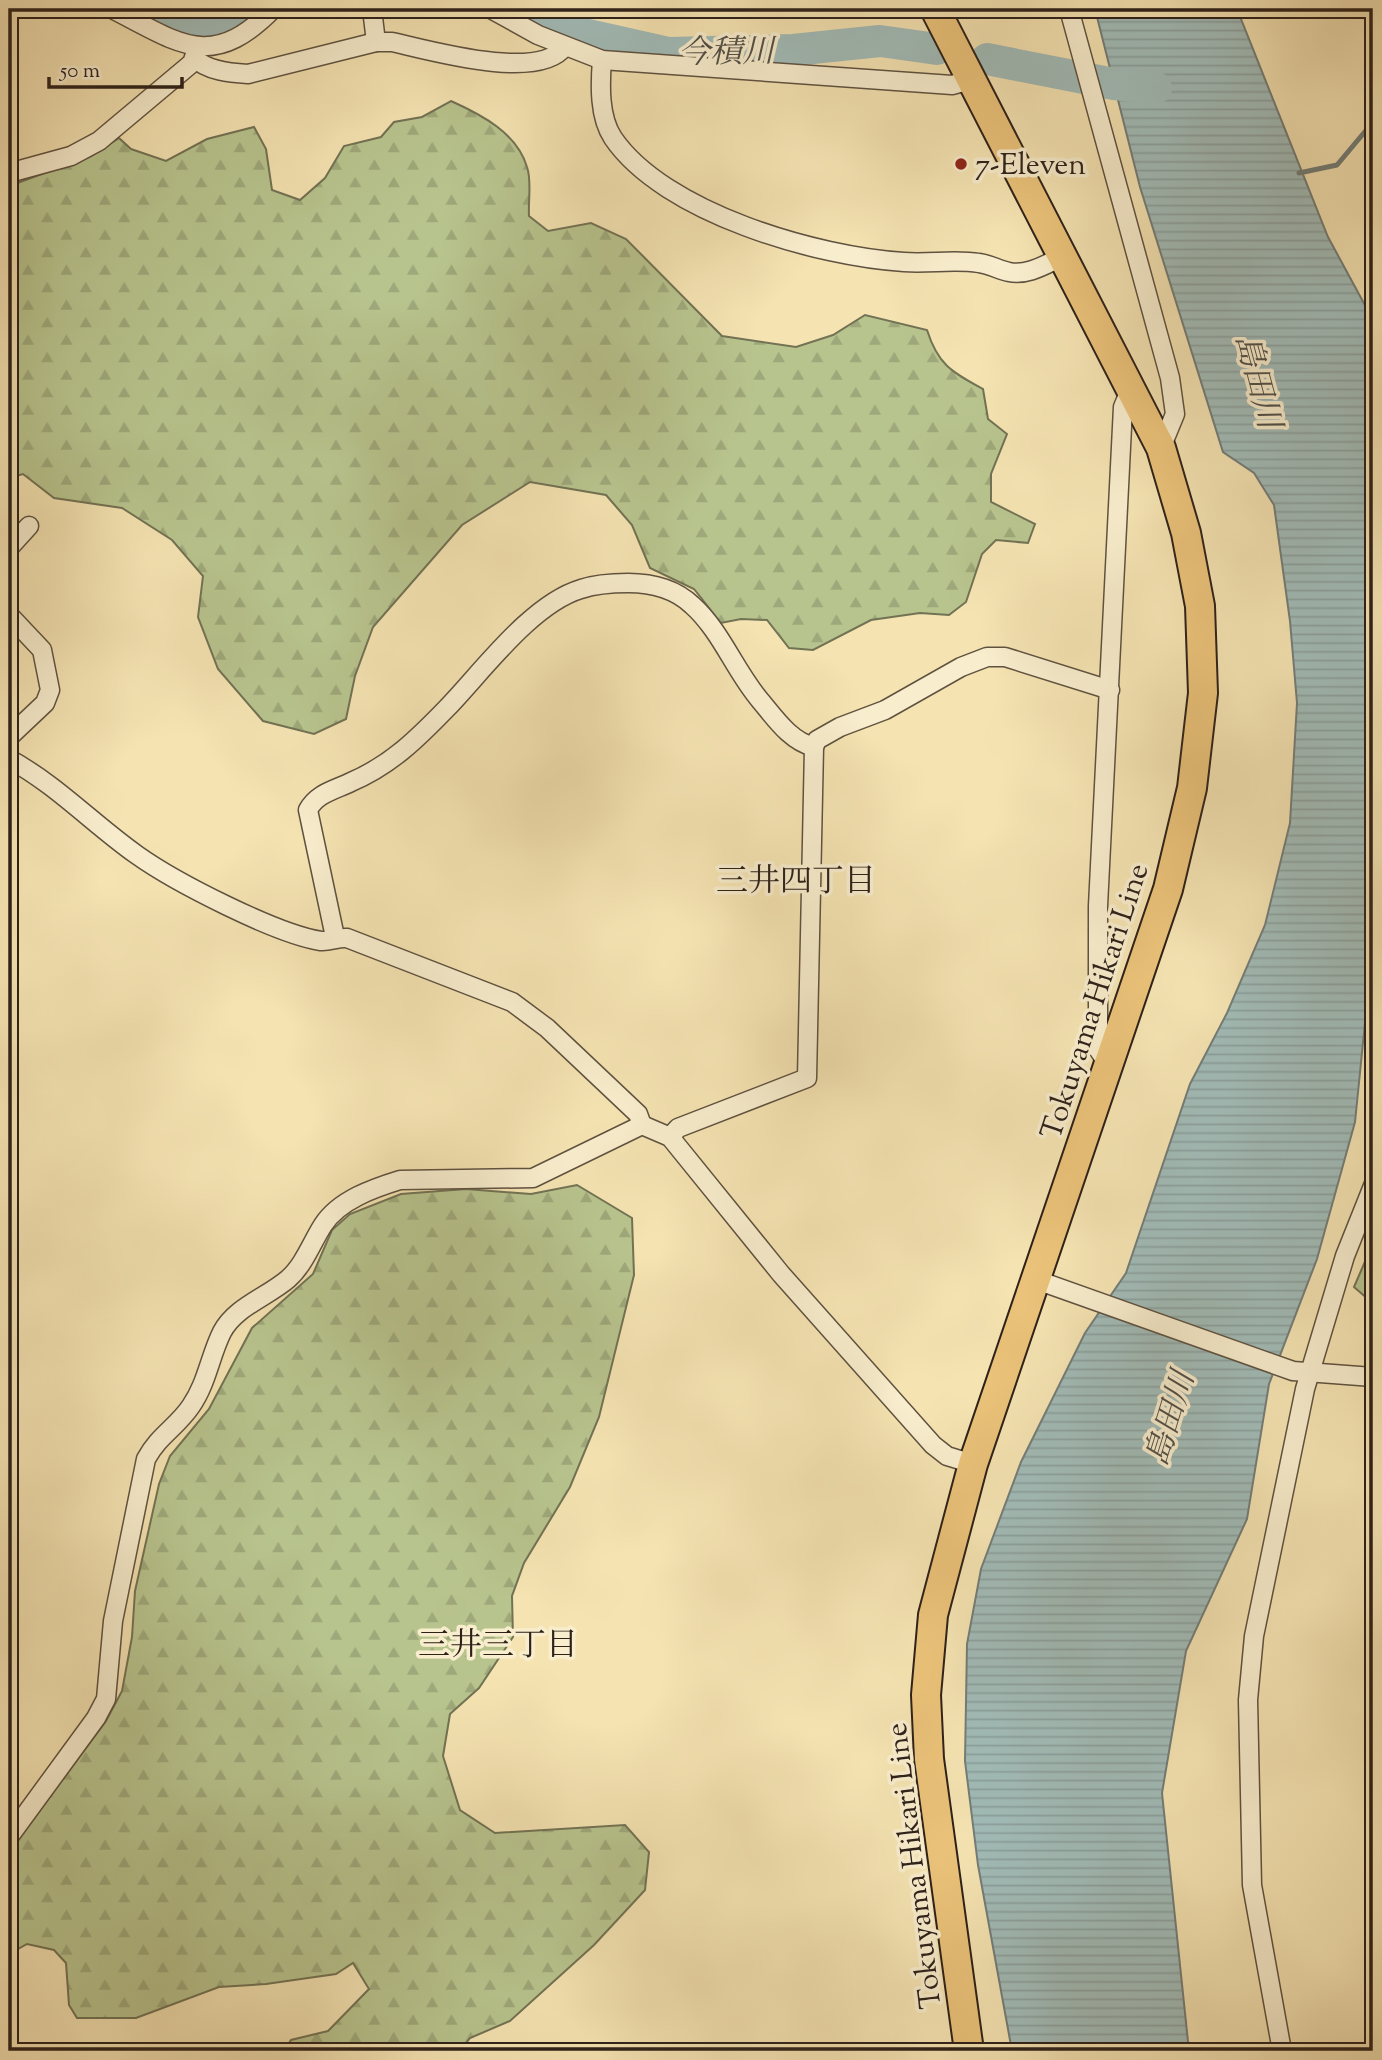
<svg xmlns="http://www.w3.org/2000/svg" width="1382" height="2060" viewBox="0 0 1382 2060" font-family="'Sorts Mill Goudy','Noto Serif JP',serif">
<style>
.forest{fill:url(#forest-firs);stroke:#727254;stroke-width:2}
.water{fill:url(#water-rules);stroke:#737d78;stroke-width:2}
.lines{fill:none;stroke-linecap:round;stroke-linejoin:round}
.stream{stroke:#737d78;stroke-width:5}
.river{stroke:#a1bbb7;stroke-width:32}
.street-casing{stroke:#5f5240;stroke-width:21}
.primary-casing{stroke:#2d211a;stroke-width:32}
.street{stroke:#f8edcd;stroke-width:18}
.primary{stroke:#eac279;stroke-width:28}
.poi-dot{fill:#8f2418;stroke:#f8edcd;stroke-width:2.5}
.labels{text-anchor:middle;stroke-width:7;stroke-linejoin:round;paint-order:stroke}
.poi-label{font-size:30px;fill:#2d211a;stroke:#f8edcd;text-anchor:start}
.street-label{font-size:30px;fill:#2d211a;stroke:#f8edcd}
.water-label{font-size:32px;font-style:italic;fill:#504f49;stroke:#f8edcd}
.neighbourhood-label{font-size:32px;fill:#2d211a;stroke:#f8edcd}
</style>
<defs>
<pattern id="forest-firs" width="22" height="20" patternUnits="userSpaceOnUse" patternTransform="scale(1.75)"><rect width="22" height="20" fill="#b8c48e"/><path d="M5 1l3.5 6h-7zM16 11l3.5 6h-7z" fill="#9ea87a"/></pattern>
<pattern id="water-rules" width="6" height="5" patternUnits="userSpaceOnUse" patternTransform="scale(1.75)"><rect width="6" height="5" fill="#a1bbb7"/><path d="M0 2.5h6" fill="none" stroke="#8ba09d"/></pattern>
</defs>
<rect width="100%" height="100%" fill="#f5e3b2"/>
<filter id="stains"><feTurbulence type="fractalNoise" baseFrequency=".00286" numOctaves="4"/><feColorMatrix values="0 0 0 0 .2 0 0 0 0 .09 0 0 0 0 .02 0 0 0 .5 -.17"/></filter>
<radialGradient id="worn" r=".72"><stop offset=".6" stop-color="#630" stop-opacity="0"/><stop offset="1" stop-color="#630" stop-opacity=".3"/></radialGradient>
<g class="forest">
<path d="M451 101C482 115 517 133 527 167 532 181 528 201 529 216L548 231 591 223 626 239 722 336 796 347 833 335 865 315 927 330C938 365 952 372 983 389L988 419 1007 434 991 474V502L1035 524 1028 543 996 540 982 554 966 602 949 615 920 613 871 620 813 650 789 648 767 620 741 619 721 623 694 589 650 568 632 525 606 495 530 482 462 525 373 627 355 676 346 719 314 734 263 721 218 669 198 617 203 576 172 540 122 508 54 498 23 474 9 478V186L91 156 119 138 131 149 166 161 207 139 254 127 266 149 272 190 300 200 325 178 344 146 381 137 394 122 422 117Z"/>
<polygon points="577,1185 632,1218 634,1275 599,1417 570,1487 524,1563 512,1596 513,1637 479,1688 450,1714 443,1756 460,1810 495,1833 625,1825 649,1852 645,1890 594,1945 510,2021 470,2038 460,2051 284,2051 291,2040 328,2031 369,1989 353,1963 336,1974 266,1984 219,1987 136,2018 77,2018 69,2005 66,1963 54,1950 27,1944 9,1954 9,1852 106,1721 122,1691 132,1637 135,1591 159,1484 170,1456 209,1409 252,1328 313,1274 332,1230 350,1214 401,1194 466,1189 531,1194"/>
<polygon points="1373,1243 1373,1297 1369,1300 1354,1287"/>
</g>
<polygon class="water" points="1095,9 1237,9 1328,237 1373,320 1373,975 1369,983 1355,1122 1317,1259 1269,1384 1247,1519 1186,1651 1162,1793 1189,2051 1012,2051 978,1865 965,1761 967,1644 981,1569 1021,1462 1085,1333 1126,1273 1190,1084 1227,1013 1265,925 1290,823 1297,703 1290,621 1274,505 1254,473 1223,452 1140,187"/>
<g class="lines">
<polyline class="stream" points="1299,173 1337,165 1373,122"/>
<g class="river">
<path d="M144 9C181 30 218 44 253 9"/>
<polyline points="521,9 553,27 669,53 793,50 880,41 937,49"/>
<polyline points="987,59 1114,84 1156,88"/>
</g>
<g class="street-casing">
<g id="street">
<path d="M112 9C179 43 211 72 273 9"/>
<polyline points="372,9 376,42"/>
<polyline points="491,9 538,35 602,60 952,85 974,79"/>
<polyline points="1069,9 1170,378 1175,414 1161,448"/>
<path d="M195 58C206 71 232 73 248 74L376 42H392C428 50 539 82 564 47"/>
<path d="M602 60C600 85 599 117 613 138 664 213 818 257 904 262 929 264 954 259 979 263 989 264 999 270 1009 272 1028 276 1046 264 1064 256"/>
<polyline points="9,173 71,156 99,141 192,63 198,46"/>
<polyline points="9,548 29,526"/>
<polyline points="9,615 42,650 50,690 45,703 9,737"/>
<path d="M9 759C57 785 93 824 137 855 175 882 276 934 321 941 329 942 338 937 347 938L512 1002 547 1028 638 1114 642 1125"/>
<path d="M335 937 308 810C317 793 335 790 351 782 391 765 418 738 447 708 482 672 531 604 581 589 596 584 613 583 628 583 651 583 675 589 692 605 721 631 734 669 759 699 775 718 790 741 814 747"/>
<polyline points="1110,1067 1098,1049 1098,906 1123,407 1131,388"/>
<polyline points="670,1137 678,1128 807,1078 814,747 817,740 840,727 885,710 961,667 987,657 1005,657 1110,690"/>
<polyline points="1034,1279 1293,1371 1373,1377"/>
<path d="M9 1837 96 1718 106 1699 113 1621 146 1459C159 1435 177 1427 191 1406 207 1383 210 1356 222 1332 235 1307 267 1297 288 1279 304 1265 312 1242 323 1225 339 1200 374 1188 400 1180L533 1178 642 1125 670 1137 781 1274 933 1445 947 1456 973 1464"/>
<polyline points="1282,2051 1252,1885 1248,1700 1254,1636 1305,1389 1345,1256 1373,1186"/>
</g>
</g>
<g class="primary-casing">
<polyline id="primary" points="935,9 1161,448 1186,533 1200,606 1203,693 1192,788 1168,889 973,1464 933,1615 926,1695 929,1759 969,2051"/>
</g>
<use href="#street" class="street"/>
<use href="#primary" class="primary"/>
</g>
<circle class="poi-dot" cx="961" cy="164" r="7"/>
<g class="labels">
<g class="poi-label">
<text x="975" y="174">7-Eleven</text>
</g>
<g class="street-label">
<text transform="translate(1094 1001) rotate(-72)" y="10">Tokuyama Hikari Line</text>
<text transform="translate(913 1866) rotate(-97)" y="10">Tokuyama Hikari Line</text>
</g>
<g class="water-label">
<text transform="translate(726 51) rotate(-1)" y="11">今積川</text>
<text transform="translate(1259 381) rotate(75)" y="11">島田川</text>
<text transform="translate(1169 1418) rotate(-73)" y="11">島田川</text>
</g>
<g class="neighbourhood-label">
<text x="796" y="891">三井四丁目</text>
<text x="498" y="1655">三井三丁目</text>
</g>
</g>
<rect width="1382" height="2060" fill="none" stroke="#f5e3b2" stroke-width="35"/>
<rect x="10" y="10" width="1361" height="2039" fill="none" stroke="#2d211a" stroke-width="3.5"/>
<rect x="18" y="18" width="1347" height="2025" fill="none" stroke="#2d211a" stroke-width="2"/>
<path d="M49 77v10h133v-10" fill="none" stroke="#2d211a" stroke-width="3.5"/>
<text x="60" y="77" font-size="21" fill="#2d211a" stroke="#f8edcd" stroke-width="5" paint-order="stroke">50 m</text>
<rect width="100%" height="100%" filter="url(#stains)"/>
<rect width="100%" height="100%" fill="url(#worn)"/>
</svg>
